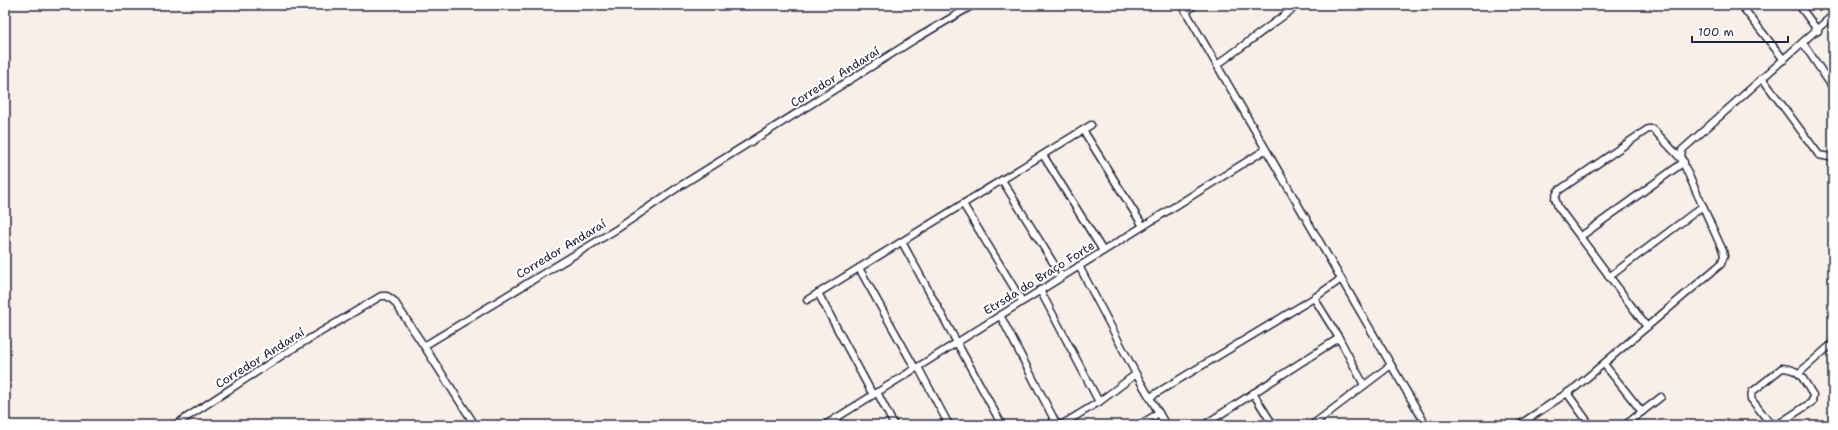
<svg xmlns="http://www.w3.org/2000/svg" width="1838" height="430" viewBox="0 0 1838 430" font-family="'Shantell Sans',sans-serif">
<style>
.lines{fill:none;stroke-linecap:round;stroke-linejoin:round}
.street-casing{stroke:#22223b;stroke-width:9}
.street{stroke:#fff;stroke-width:6}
.labels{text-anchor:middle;stroke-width:4;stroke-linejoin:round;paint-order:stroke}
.street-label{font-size:12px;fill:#22223b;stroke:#fff}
</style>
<rect width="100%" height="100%" fill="#f8efe8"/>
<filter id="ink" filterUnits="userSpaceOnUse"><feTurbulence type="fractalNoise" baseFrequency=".025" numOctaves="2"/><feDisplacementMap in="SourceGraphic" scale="8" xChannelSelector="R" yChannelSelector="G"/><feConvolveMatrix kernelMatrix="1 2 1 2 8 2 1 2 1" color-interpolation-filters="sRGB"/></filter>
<g filter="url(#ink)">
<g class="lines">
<g class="street-casing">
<g id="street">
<polyline points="1182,5 1426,425"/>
<polyline points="1741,5 1784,60"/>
<polyline points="1799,5 1818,31"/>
<polyline points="1186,12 1194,5"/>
<polyline points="1803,43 1833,88"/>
<polyline points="1217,65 1298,5"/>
<polyline points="1762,78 1819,155 1829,157 1833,154"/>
<polyline points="1083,130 1143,226"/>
<polyline points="1043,155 1103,251"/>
<polyline points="1002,180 1062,277"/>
<polyline points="963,204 1022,301"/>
<polyline points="1580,237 1684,162 1653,129 1648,129 1639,135 1558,191 1555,198 1558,207 1647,327"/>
<polyline points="902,242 1002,425"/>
<polyline points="859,268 915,368"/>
<polyline points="1609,277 1703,206"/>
<polyline points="1040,290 1099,402"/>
<polyline points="818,293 873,395"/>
<polyline points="1314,298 1339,338 1364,385"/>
<polyline points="807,300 1091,125"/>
<polyline points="1000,315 1057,425"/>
<polyline points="424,346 475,425"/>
<polyline points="1604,364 1642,412"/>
<polyline points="918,367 949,425"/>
<path d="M1782 368C1802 369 1803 380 1813 395L1812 402 1777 425 1769 422 1751 399 1752 392Z"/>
<polyline points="1799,373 1833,343"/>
<polyline points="1136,374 1166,425"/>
<polyline points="877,392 894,425"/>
<polyline points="1253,393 1273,425"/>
<polyline points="1567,393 1590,425"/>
<polyline points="1150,397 1314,298 1341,279"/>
<polyline points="175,425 284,354 381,296 387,296 394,301 424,346 617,229 680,186 917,38 973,5"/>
<polyline points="825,425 1265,150"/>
<polyline points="1061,425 1099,402 1136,374 1079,266"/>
<polyline points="1139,425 1159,413"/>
<polyline points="1204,425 1339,338"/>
<polyline points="1312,425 1391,365"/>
<polyline points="1519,425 1576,387 1721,264 1724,256 1723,251 1681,158 1682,150 1833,15"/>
<polyline points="1625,425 1661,397"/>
</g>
</g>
<use href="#street" class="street"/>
</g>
</g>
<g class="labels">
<g class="street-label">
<text transform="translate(835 77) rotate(-32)" y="4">Corredor Andaraí</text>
<text transform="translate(561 249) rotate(-31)" y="4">Corredor Andaraí</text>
<text transform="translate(1039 278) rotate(-32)" y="4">Etrsda do Braço Forte</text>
<text transform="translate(260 358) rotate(-32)" y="4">Corredor Andaraí</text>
</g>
</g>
<rect width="1838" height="430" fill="none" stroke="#fff" stroke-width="20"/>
<rect x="10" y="10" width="1818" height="410" fill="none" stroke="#22223b" stroke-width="1.5" filter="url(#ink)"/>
<path d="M1692 36v6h96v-6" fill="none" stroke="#22223b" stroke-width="2"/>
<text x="1698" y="36" font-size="12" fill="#22223b" stroke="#ffffff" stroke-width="3" paint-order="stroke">100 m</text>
</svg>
